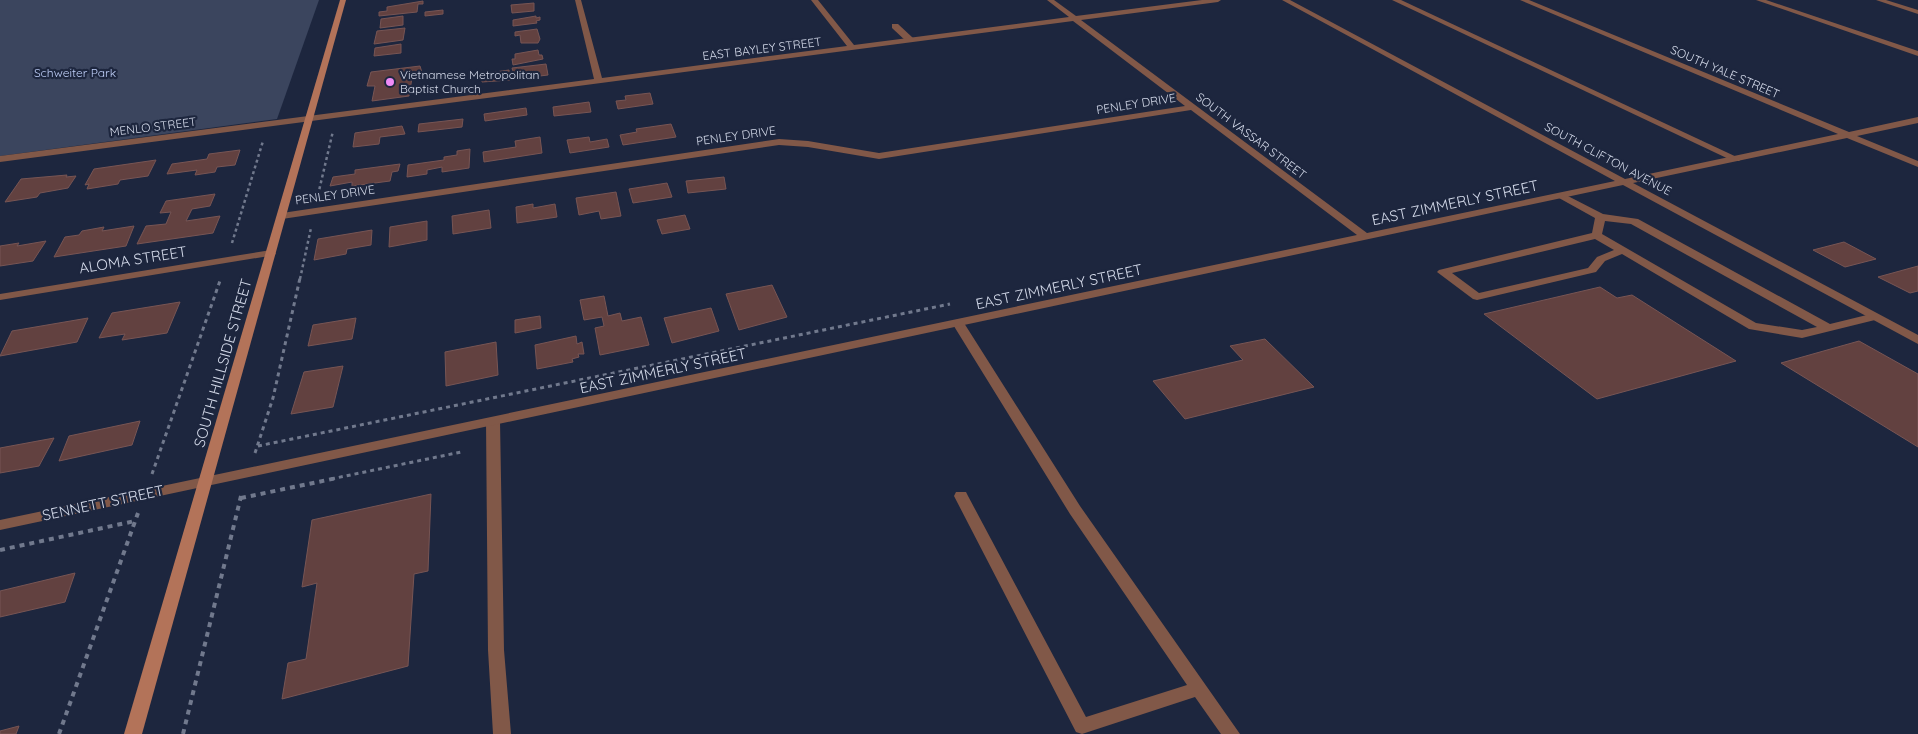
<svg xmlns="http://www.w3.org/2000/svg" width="1918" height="734" viewBox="0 0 1918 734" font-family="Quicksand,sans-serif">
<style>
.green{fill:#3b455e}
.building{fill:#624140;stroke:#775554}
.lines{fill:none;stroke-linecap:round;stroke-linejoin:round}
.path-far2{stroke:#71798d;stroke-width:2.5;stroke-dasharray:3 3;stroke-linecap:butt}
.path-far1{stroke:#71798d;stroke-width:3;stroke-dasharray:4 4;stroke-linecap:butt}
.path{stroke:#71798d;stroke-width:4;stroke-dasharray:5 5;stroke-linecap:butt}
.lane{fill:#815848;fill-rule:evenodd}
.street{fill:#815848;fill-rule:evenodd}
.secondary{fill:#b37359;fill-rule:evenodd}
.poi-dot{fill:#ef8bf7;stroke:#1d263e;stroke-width:2}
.labels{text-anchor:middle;stroke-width:4.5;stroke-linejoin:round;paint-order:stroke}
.far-street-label{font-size:12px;fill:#d3d9e9;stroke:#1d263e}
.far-park-label{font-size:12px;fill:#c0d0fa;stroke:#1d263e}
.far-poi-label{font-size:12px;fill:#d3d9e9;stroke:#1d263e;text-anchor:start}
.street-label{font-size:15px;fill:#d3d9e9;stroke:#1d263e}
</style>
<rect width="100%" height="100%" fill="#1d263e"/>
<polygon class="green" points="0,0 319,0 277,119 0,156"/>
<g class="building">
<polygon points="423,1 423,4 418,4 417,12 379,16 379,12 387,11 387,7"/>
<polygon points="534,3 534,11 512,13 511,5"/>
<polygon points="443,10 443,14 425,16 425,12"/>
<polygon points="403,16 403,25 380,28 381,19"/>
<polygon points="536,16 536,18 540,17 540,20 536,21 537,23 513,26 513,20"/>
<polygon points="405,28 403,40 374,44 377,31"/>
<polygon points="537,29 540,39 538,43 521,43 520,35 515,36 515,32"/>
<polygon points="401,44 401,53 374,56 375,48"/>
<polygon points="538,50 539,55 542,55 543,59 513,65 512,59 515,59 515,54"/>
<polygon points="546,64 548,75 515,79 512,68"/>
<polygon points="420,66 423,76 412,78 409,96 372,101 375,86 367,86 371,72"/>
<polygon points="509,70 510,80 482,82 481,74"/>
<polygon points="650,93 653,104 618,109 616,101 626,100 625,96"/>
<polygon points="589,102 591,112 554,116 553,107"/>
<polygon points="526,108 527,115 485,121 484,114"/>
<polygon points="463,119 462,127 418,132 419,124"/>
<polygon points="671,124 676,137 623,145 620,135 637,132 636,129"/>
<polygon points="402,126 405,134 380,137 379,144 353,147 355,133"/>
<polygon points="540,137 542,153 484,162 483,152 516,147 515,141"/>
<polygon points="589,137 590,142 607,139 609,147 570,153 567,140"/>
<polygon points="470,149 469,168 442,172 442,167 427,170 427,174 407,177 408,165 444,160 444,157 457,155 457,151"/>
<polygon points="240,150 235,165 217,167 215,172 195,175 197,170 167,174 172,164 207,159 209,154"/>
<polygon points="156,160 148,176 120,180 118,184 87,189 89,184 85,185 94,169"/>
<polygon points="400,164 398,171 392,172 390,181 352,186 352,182 330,186 333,177 355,174 355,170"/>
<polygon points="67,175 66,177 76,176 68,188 40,193 37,197 5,202 21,179"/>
<polygon points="724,177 726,189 688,193 686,181"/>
<polygon points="667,183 672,197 633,203 629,189"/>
<polygon points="616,192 621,216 601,219 599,211 579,215 576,198"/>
<polygon points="215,194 210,206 192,209 186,221 220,216 213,233 137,244 146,226 166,224 171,212 160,213 166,201"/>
<polygon points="533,204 533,208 555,204 557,217 517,223 516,207"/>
<polygon points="489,210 491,228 453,234 452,216"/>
<polygon points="685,215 690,229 662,234 657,220"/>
<polygon points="427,221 427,240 389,247 390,227"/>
<polygon points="134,226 126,246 54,257 65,237 79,235 82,231 104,227 102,231"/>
<polygon points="372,230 371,245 347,249 346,254 314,260 318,239"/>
<polygon points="46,241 33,261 0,266 0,246 19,243 17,246"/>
<polygon points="1844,242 1876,259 1845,267 1813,250"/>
<polygon points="1918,266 1918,291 1910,293 1878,277"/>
<polygon points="772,285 787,317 739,330 726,294"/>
<polygon points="1600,287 1617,298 1632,295 1736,361 1597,399 1484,314"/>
<polygon points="604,296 608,316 620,313 622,321 641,317 649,345 600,355 595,328 604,326 602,317 584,320 580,300"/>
<polygon points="180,302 167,333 122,340 125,334 99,338 112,313"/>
<polygon points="711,308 719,331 672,343 664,318"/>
<polygon points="540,316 541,328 515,333 515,320"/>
<polygon points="88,318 77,342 0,356 12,331"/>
<polygon points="356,318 352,339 308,346 313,325"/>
<polygon points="576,336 577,344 582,342 584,354 578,354 579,357 572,359 573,362 537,369 535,345"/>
<polygon points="1265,339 1314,387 1185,419 1153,381 1243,360 1230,346"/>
<polygon points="1859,341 1918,374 1918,447 1781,363"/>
<polygon points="496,342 498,375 446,386 445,352"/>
<polygon points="343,366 333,407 291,414 304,372"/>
<polygon points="140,421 132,445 59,461 69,436"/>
<polygon points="54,438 39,466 0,473 0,448"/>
<polygon points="431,494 428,571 414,574 408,666 282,699 288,663 306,659 317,583 302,587 312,520"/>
<polygon points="75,573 65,602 0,617 0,591"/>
<polygon points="19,726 16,734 0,734 0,731"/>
</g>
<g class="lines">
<g class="path-far2">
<polyline points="318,195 333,131"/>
<polyline points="232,243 263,141"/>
<polyline points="300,279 311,228"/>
</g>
<g class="path-far1">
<polyline points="258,446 950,304"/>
<polyline points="255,453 273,398 300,278"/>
<polyline points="152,474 221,278"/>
<polyline points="331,479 461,452"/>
</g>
<g class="path">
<polyline points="241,498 337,478"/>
<polyline points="0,550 135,521"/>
<polyline points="59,734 138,513"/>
<polyline points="183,734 242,492"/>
</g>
<g class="lane">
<polygon points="1392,0 1401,0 1741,159 1739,161 1733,161"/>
<polygon points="1876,0 1886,0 1918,10 1918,14"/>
<polygon points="892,24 898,24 913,38 913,42 907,42 892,28"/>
<path d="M1562 193 1603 214 1638 219 1830 324 1875 313 1881 317 1879 319 1802 338 1749 329 1622 254 1605 261 1596 272 1477 300 1473 299 1437 272 1439 270 1592 233 1595 218 1559 198V194ZM1605 221 1631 224 1817 327 1802 330 1756 323 1602 234ZM1595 239 1614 250 1597 257 1588 268 1479 293 1452 273Z"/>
<polygon points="958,319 964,323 1080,506 1240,734 1221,734 1195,697 1082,734 1076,732 954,496 956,492 966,492 968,496 1086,717 1187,685 1070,514 952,323"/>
<polygon points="493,417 500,421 504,650 511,734 493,734 488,650 486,421"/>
</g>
<g class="street">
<polygon points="575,0 581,0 602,78 847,46 811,0 818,0 854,45 1069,17 1047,0 1054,0 1076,16 1202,0 1221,0 1218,2 1081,20 1367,233 1615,181 1282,0 1290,0 1625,179 1838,134 1520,0 1529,0 1849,132 1918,117 1918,123 1857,136 1918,161 1918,167 1847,138 1633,183 1918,335 1918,344 1623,185 0,530 0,520 1357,235 1191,110 879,159 808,147 779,145 282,219 277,216 282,213 779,139 808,141 879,153 1185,106 1073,21 0,162 0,156 594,79"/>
<polygon points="1756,0 1766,0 1918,51 1918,56"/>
<polygon points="271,250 276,253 275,255 0,300 0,294"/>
</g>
<polygon class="secondary" points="340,0 346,0 142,734 124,734"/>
</g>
<circle class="poi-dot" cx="390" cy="82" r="5"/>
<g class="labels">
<g class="far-street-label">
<text transform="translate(762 49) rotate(-7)" y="4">EAST BAYLEY STREET</text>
<text transform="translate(1725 72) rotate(23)" y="4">SOUTH YALE STREET</text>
<text transform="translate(1136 104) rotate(-9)" y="4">PENLEY DRIVE</text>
<text transform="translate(153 127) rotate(-7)" y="4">MENLO STREET</text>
<text transform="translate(736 136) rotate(-8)" y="4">PENLEY DRIVE</text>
<text transform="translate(1251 136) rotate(37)" y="4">SOUTH VASSAR STREET</text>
<text transform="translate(1608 159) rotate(28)" y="4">SOUTH CLIFTON AVENUE</text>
<text transform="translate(335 195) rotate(-8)" y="4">PENLEY DRIVE</text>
</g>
<g class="far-park-label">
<text x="75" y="77">Schweiter Park</text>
</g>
<g class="far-poi-label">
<text x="400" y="79">Vietnamese Metropolitan<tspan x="400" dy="14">Baptist Church</tspan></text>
</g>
<g class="street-label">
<text transform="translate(1455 203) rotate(-12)" y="5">EAST ZIMMERLY STREET</text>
<text transform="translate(133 260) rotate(-9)" y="5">ALOMA STREET</text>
<text transform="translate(1059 287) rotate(-12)" y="5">EAST ZIMMERLY STREET</text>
<text transform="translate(223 363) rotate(-74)" y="5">SOUTH HILLSIDE STREET</text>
<text transform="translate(663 371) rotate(-12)" y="5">EAST ZIMMERLY STREET</text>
<text transform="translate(103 503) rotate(-12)" y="5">SENNETT STREET</text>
</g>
</g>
</svg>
